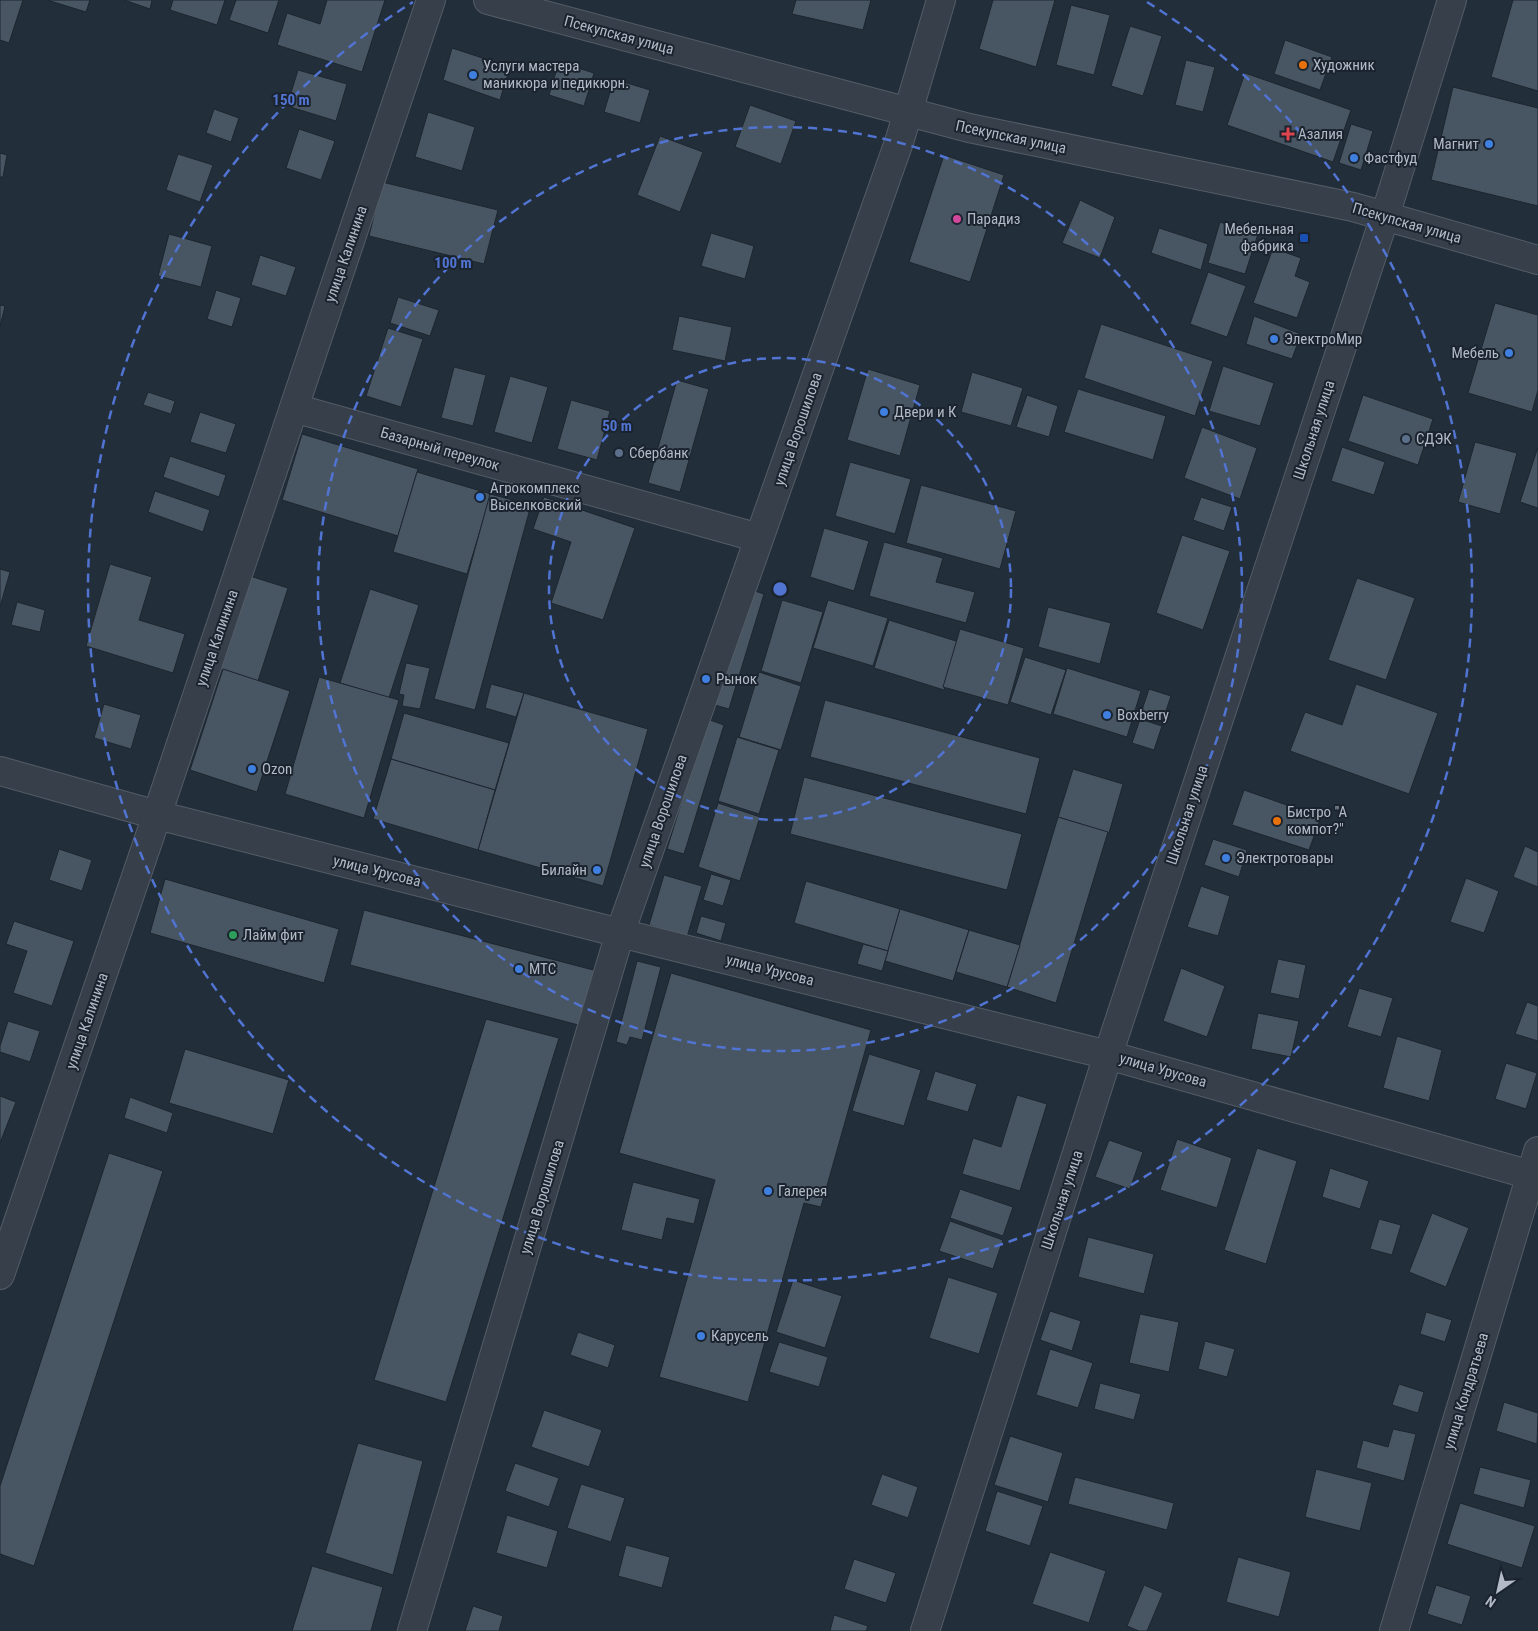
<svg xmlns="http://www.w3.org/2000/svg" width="1538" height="1631" viewBox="0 0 1538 1631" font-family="'Roboto Condensed',sans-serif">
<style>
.building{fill:#485563;stroke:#1d2630}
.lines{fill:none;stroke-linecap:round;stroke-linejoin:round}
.minor-casing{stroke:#545d67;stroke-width:30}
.minor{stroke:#363f4a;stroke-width:28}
.ring{fill:none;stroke:#5174d2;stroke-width:2.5;stroke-dasharray:9 6}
.food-dot{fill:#e8710a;stroke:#1b242e;stroke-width:2}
.shop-dot{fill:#3f7fe0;stroke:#1b242e;stroke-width:2}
.health-dot{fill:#e0444e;stroke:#1b242e;stroke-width:2}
.hotel-dot{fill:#d1479c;stroke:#1b242e;stroke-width:2}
.transit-dot{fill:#1a4fb4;stroke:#1b242e;stroke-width:2}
.service-dot{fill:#5c6f8a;stroke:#1b242e;stroke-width:2}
.leisure-dot{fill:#2e9e5b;stroke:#1b242e;stroke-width:2}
.labels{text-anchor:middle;stroke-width:4;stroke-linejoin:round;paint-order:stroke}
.street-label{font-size:15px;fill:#b1bac6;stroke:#1b242e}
.poi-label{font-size:15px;fill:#b1bac6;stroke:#1b242e;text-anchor:start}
.centre{fill:#5174d2;stroke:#1b242e;stroke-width:2.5}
.ring-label{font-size:15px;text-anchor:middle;font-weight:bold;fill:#5174d2;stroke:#1b242e;stroke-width:4;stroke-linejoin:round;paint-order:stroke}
</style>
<rect width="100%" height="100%" fill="#222e39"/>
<g class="building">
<polygon points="0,0 23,0 9,43 0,40"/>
<polygon points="47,0 90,0 86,12"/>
<polygon points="124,0 152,0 150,9"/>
<polygon points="173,0 225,0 217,25 170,10"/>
<polygon points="236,0 279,0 268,33 229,20"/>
<polygon points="327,0 385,0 362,72 277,45 287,13 320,24"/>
<polygon points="796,0 871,0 863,30 792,14"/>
<polygon points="993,0 1055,0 1036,67 979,49"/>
<polygon points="1513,0 1538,0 1538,91 1491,77"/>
<polygon points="1071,5 1110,15 1094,75 1056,65"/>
<polygon points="1130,26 1162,36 1143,96 1111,86"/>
<polygon points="1285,40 1332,57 1320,90 1274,74"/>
<polygon points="452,48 510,67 500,100 443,80"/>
<polygon points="1186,60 1215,67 1203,112 1175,105"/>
<polygon points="559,62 594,73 584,106 549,95"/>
<polygon points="298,70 347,84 336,121 287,106"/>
<polygon points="1245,73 1351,110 1333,162 1227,125"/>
<polygon points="614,79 650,90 640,123 604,112"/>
<polygon points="1453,87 1538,108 1538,206 1431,180"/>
<polygon points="750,105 796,121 781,164 735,147"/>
<polygon points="214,109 239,118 231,142 206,133"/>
<polygon points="428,112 475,127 462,171 415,157"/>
<polygon points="1351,124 1373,131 1361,170 1339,163"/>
<polygon points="299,129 335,141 321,180 286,168"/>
<polygon points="660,136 703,152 680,212 637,195"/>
<polygon points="0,153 7,155 3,177 0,177"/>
<polygon points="178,154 213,165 200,202 166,190"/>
<polygon points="944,155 1004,175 970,282 909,262"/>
<polygon points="382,182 498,210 484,264 369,236"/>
<polygon points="1080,200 1115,217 1100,258 1062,243"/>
<polygon points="1220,222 1258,234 1245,274 1208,263"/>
<polygon points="1159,228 1208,244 1201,270 1151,253"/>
<polygon points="711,233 754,246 745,279 701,266"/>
<polygon points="169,234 212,246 201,287 158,276"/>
<polygon points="1273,248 1301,258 1295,276 1310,282 1297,318 1253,303"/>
<polygon points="260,255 296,267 286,296 251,285"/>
<polygon points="1208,272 1246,286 1227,337 1190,324"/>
<polygon points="216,290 241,298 232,327 207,319"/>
<polygon points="398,297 439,310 430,336 390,323"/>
<polygon points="1495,303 1538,315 1538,390 1532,412 1468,393"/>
<polygon points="0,305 5,306 0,327"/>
<polygon points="679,316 732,327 725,361 672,350"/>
<polygon points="1254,316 1301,334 1292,359 1246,344"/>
<polygon points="1101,324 1213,361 1195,416 1084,378"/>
<polygon points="388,328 423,339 401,407 366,396"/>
<polygon points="1223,366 1274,383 1260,426 1209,411"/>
<polygon points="454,367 486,375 473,426 441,418"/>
<polygon points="868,369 920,385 900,456 847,440"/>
<polygon points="972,372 1023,388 1011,426 961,412"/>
<polygon points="510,376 548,387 532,443 494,432"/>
<polygon points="677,380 709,389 680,492 648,483"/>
<polygon points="1078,389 1166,416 1153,460 1064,432"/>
<polygon points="148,392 175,401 171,414 143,405"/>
<polygon points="1027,395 1058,406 1049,437 1016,427"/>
<polygon points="1363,395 1433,419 1418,465 1348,441"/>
<polygon points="571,400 610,411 597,460 557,449"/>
<polygon points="200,412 236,424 226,453 190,442"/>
<polygon points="1202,427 1257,448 1240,499 1184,478"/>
<polygon points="302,434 418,469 398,536 282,500"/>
<polygon points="1475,442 1517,453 1500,514 1458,502"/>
<polygon points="1342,447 1385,462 1374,495 1331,481"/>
<polygon points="1538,447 1538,508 1520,502"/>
<polygon points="170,456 226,475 219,497 163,477"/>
<polygon points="850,462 911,479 895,534 835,516"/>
<polygon points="417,472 491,494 467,574 393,552"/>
<polygon points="921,485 1016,511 1000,569 906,543"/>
<polygon points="155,491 210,510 203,532 148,512"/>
<polygon points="490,494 531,505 475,710 434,699"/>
<polygon points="544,497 635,528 603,620 551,603 571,542 533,529"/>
<polygon points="1201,497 1232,507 1224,531 1193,520"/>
<polygon points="824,528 869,541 854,591 810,577"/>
<polygon points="1182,535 1230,551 1203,630 1156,613"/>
<polygon points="884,542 943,558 936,582 975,592 966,623 869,596"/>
<polygon points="110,564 152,577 139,620 185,634 173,673 86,646"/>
<polygon points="0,569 10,572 0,607"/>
<polygon points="250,576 288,588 258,681 221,669"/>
<polygon points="1357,578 1415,598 1386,680 1328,660"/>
<polygon points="746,588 764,594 729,709 711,704"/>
<polygon points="370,589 419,605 389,698 340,683"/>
<polygon points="782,600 823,612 801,683 761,671"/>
<polygon points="828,600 888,618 873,666 813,648"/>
<polygon points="17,602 45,610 40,632 11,625"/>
<polygon points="1048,607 1111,623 1100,664 1038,647"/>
<polygon points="889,620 959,642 944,690 874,668"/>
<polygon points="960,629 1024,648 1008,705 943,687"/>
<polygon points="1025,657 1066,670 1051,715 1010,702"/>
<polygon points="406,663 430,668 420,709 402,706 404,695 399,694"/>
<polygon points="1067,668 1141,691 1127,737 1053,714"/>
<polygon points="223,669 290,691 257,792 190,770"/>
<polygon points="759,672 801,686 781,750 739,737"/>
<polygon points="319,677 399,700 364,818 285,794"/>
<polygon points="491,684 524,693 516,717 485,708"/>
<polygon points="1356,684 1438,713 1409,794 1290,751 1305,712 1342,725"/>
<polygon points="1149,689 1171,696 1163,720 1141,713"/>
<polygon points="524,693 648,729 603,886 478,850"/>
<polygon points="825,700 1040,758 1026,814 810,757"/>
<polygon points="104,704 141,715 131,749 94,738"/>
<polygon points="404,713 509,743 495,790 391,759"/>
<polygon points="707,719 724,725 684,854 667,849"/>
<polygon points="1140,719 1162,726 1154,750 1132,743"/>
<polygon points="737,737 779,750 759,814 718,801"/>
<polygon points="391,759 495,790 478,850 373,819"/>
<polygon points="1073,769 1123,784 1109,833 1058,817"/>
<polygon points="804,777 1022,834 1007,890 790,834"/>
<polygon points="1244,790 1321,817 1309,850 1232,825"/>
<polygon points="718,803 760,817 740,881 698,867"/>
<polygon points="1058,817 1108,832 1056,1003 1007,987"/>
<polygon points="1213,839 1247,850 1239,877 1204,865"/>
<polygon points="1525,846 1538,852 1538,887 1513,877"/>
<polygon points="59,849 92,860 82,891 49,880"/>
<polygon points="711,874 731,880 723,906 703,900"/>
<polygon points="664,875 702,886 687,937 649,925"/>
<polygon points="1466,878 1499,891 1484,933 1450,922"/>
<polygon points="165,879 339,929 324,983 150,933"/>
<polygon points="806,881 900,909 888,951 794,923"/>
<polygon points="1201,886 1230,896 1218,936 1187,927"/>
<polygon points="900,909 969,930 953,981 885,961"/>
<polygon points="364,910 601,972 586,1027 350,965"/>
<polygon points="701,916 726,923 721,941 696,933"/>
<polygon points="14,921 74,941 52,1006 13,993 27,951 6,944"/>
<polygon points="969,930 1020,945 1007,987 956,972"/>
<polygon points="863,944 888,951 882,971 857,964"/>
<polygon points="1278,959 1306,965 1299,999 1270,993"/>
<polygon points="637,961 661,967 642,1040 630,1037 627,1045 616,1042"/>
<polygon points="1181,968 1225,986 1207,1037 1163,1021"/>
<polygon points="671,973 871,1030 821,1207 804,1203 748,1402 659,1377 715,1180 619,1153"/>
<polygon points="1359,988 1393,998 1381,1037 1347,1027"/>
<polygon points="1527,1002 1538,1006 1538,1041 1515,1034"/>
<polygon points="1258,1013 1299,1021 1291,1057 1251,1049"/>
<polygon points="486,1019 559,1038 446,1402 374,1380"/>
<polygon points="8,1021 40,1031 30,1062 0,1052 0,1046"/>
<polygon points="1397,1036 1442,1050 1429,1101 1383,1088"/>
<polygon points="185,1049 289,1080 273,1134 169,1103"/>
<polygon points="869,1054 921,1070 904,1126 852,1111"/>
<polygon points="1506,1063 1537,1073 1526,1109 1495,1099"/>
<polygon points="935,1071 977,1084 968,1112 926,1100"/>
<polygon points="1017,1095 1047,1104 1020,1191 962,1174 973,1138 1001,1147"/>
<polygon points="0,1096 16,1102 0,1143"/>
<polygon points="130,1097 173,1113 167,1133 124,1118"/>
<polygon points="1177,1139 1232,1158 1217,1208 1160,1190"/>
<polygon points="1109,1140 1143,1152 1130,1189 1095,1177"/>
<polygon points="1257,1148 1297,1161 1266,1264 1224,1250"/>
<polygon points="109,1153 163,1171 34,1566 0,1554 0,1486"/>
<polygon points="1330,1168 1369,1181 1360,1209 1322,1197"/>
<polygon points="633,1182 700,1199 694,1224 667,1218 662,1240 621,1230"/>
<polygon points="960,1189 1013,1207 1003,1236 950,1218"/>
<polygon points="1432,1213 1469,1228 1446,1287 1409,1272"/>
<polygon points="1379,1219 1401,1225 1392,1255 1370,1249"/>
<polygon points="950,1221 1003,1240 993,1269 939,1251"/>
<polygon points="1088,1237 1154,1254 1144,1294 1078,1277"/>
<polygon points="948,1277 998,1293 979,1354 929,1338"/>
<polygon points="793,1280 842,1296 825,1348 776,1332"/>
<polygon points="1050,1311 1081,1321 1072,1351 1040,1340"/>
<polygon points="1426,1312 1452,1320 1445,1342 1420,1334"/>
<polygon points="1140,1314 1179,1322 1169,1372 1129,1363"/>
<polygon points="578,1332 615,1345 608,1368 570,1355"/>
<polygon points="1205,1341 1235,1349 1227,1377 1198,1369"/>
<polygon points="779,1342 828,1357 819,1387 769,1372"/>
<polygon points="1050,1349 1093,1363 1078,1408 1036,1395"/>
<polygon points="1100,1383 1141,1394 1134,1420 1094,1409"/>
<polygon points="1399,1384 1424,1392 1418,1413 1392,1405"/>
<polygon points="1504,1402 1538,1413 1537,1444 1496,1431"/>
<polygon points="544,1410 602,1430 589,1467 531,1447"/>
<polygon points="1393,1429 1416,1434 1404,1481 1356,1468 1363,1440 1388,1447"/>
<polygon points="1010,1436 1063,1453 1048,1502 994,1485"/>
<polygon points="358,1443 423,1461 393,1575 325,1553"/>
<polygon points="515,1463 559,1478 549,1507 505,1491"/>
<polygon points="1480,1467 1531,1480 1524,1508 1473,1494"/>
<polygon points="1316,1469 1372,1483 1360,1531 1305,1517"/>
<polygon points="882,1474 918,1487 908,1518 871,1505"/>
<polygon points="1075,1477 1174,1503 1167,1530 1068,1504"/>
<polygon points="581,1484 625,1498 611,1542 567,1528"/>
<polygon points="997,1491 1043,1506 1030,1546 985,1531"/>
<polygon points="1460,1503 1535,1526 1522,1568 1447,1544"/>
<polygon points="507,1515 558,1531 547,1568 496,1553"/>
<polygon points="626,1545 670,1557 662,1588 618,1576"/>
<polygon points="1050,1552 1106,1571 1089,1623 1032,1604"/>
<polygon points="1238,1557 1291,1572 1279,1617 1226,1602"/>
<polygon points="854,1559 896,1573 886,1603 844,1589"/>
<polygon points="312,1566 383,1587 371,1631 292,1631"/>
<polygon points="1144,1585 1163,1593 1147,1631 1139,1631 1127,1626"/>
<polygon points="1436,1585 1471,1596 1462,1625 1427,1614"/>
<polygon points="473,1606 503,1616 499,1631 465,1631"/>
<polygon points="834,1615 868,1626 866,1631 830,1631"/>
</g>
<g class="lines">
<g class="minor-casing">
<g id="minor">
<polyline points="488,0 969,128 1353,207 1538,260"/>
<polyline points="294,408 759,538"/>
<polyline points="0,771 157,815 620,933 1108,1055 1538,1177"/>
<polyline points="0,1275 157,815 431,0"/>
<polyline points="412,1631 620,933 900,139 941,0"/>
<polyline points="925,1631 1108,1055 1385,216 1452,0"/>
<polyline points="1394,1631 1538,1151"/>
</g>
</g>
<use href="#minor" class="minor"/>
</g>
<g class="ring">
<circle cx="780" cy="589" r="231"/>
<circle cx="780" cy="589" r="462"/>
<path d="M1147 2A692 692 0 1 1 413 2"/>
</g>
<g class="food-dot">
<circle cx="1303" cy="65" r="5"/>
<circle cx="1277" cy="821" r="5"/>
</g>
<g class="shop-dot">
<circle cx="473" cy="75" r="5"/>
<circle cx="1489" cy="144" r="5"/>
<circle cx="1354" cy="158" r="5"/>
<circle cx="1274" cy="339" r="5"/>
<circle cx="1509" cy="353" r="5"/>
<circle cx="884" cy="412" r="5"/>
<circle cx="480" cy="497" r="5"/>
<circle cx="706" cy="679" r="5"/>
<circle cx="1107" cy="715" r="5"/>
<circle cx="252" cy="769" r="5"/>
<circle cx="1226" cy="858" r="5"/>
<circle cx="597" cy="870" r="5"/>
<circle cx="519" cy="969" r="5"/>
<circle cx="768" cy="1191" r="5"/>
<circle cx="701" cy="1336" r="5"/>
</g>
<path class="health-dot" d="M1285.5 126.5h5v5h5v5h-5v5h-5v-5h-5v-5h5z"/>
<circle class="hotel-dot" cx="957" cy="219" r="5"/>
<rect class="transit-dot" x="1299" y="233" width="10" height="10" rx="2.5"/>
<g class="service-dot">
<circle cx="1406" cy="439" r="5"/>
<circle cx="619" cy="453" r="5"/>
</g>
<circle class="leisure-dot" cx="233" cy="935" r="5"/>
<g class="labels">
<g class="street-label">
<text transform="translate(619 35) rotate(15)" y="5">Псекупская улица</text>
<text transform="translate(1011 137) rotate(12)" y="5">Псекупская улица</text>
<text transform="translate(1407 223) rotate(16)" y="5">Псекупская улица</text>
<text transform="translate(346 254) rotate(-71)" y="5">улица Калинина</text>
<text transform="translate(798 429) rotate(-71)" y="5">улица Ворошилова</text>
<text transform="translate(1314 430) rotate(-72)" y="5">Школьная улица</text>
<text transform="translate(440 449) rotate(16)" y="5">Базарный переулок</text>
<text transform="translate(217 638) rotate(-71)" y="5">улица Калинина</text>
<text transform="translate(663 811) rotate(-71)" y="5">улица Ворошилова</text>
<text transform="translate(1187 815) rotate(-72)" y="5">Школьная улица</text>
<text transform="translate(377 871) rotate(14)" y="5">улица Урусова</text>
<text transform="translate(770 970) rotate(14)" y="5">улица Урусова</text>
<text transform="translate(87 1021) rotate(-71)" y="5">улица Калинина</text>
<text transform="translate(1163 1070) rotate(16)" y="5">улица Урусова</text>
<text transform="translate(542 1197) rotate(-73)" y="5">улица Ворошилова</text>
<text transform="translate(1062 1200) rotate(-72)" y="5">Школьная улица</text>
<text transform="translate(1466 1391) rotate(-73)" y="5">улица Кондратьева</text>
</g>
<g class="poi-label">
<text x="1313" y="70">Художник</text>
<text x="483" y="71">Услуги мастера<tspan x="483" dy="17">маникюра и педикюрн.</tspan></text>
<text x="1298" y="139">Азалия</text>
<text x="1479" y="149" text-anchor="end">Магнит</text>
<text x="1364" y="163">Фастфуд</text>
<text x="967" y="224">Парадиз</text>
<text x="1294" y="234" text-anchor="end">Мебельная<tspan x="1294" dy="17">фабрика</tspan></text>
<text x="1284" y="344">ЭлектроМир</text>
<text x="1499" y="358" text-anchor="end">Мебель</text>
<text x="894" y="417">Двери и К</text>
<text x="1416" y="444">СДЭК</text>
<text x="629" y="458">Сбербанк</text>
<text x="490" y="493">Агрокомплекс<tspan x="490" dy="17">Выселковский</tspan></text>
<text x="716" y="684">Рынок</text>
<text x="1117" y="720">Boxberry</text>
<text x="262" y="774">Ozon</text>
<text x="1287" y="817">Бистро "А<tspan x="1287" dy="17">компот?"</tspan></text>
<text x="1236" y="863">Электротовары</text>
<text x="587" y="875" text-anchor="end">Билайн</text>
<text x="243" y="940">Лайм фит</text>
<text x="529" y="974">МТС</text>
<text x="778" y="1196">Галерея</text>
<text x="711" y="1341">Карусель</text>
</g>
</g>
<circle cx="780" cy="589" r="8" class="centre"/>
<g class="ring-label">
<text x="291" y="105">150 m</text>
<text x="453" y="268">100 m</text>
<text x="617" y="431">50 m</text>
</g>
<g transform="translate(1498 1591) rotate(214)" stroke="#1b242e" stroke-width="4" paint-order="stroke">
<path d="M0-4L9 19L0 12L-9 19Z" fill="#b1bac6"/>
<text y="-8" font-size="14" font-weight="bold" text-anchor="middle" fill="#b1bac6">N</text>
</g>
</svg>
